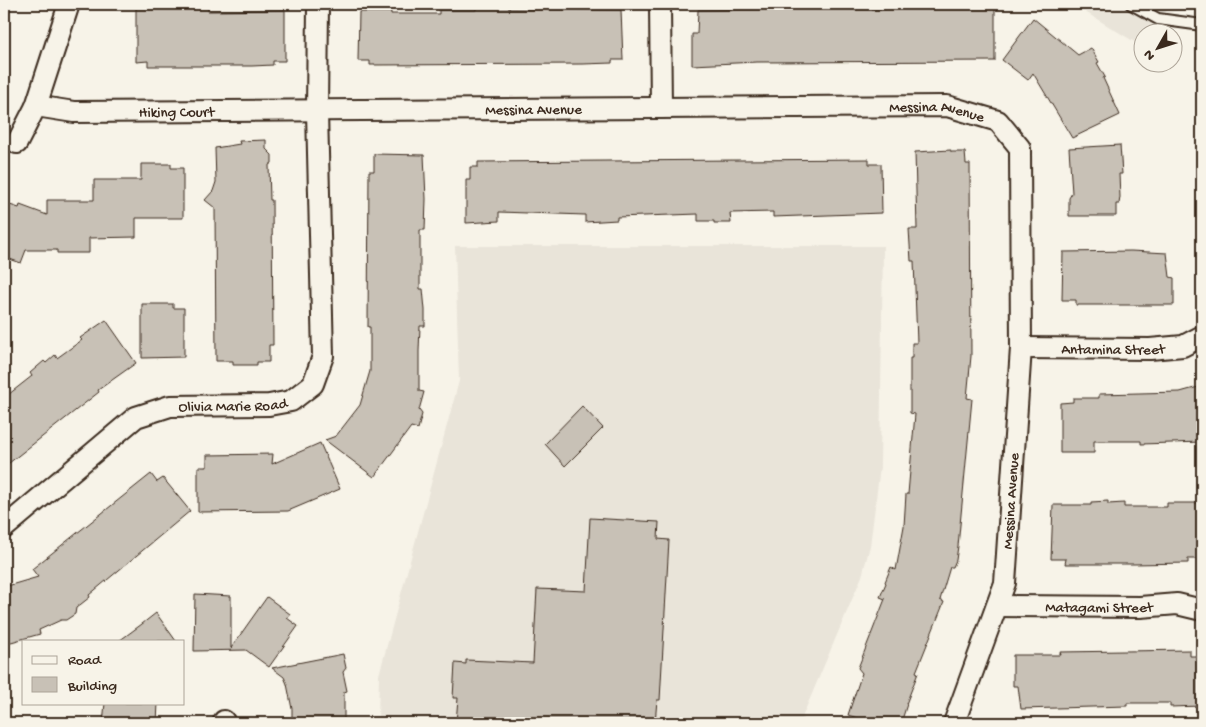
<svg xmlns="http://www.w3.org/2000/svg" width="1206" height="727" viewBox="0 0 1206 727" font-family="'Gochi Hand',sans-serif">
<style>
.built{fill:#e9e4d9}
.building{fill:#c8c1b6;stroke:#3b2a1e}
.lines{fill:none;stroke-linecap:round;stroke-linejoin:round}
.lane-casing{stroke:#3b2a1e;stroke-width:14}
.street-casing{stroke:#3b2a1e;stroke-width:24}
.lane{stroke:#f7f3e8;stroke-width:10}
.street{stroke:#f7f3e8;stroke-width:20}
.labels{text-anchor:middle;stroke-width:5;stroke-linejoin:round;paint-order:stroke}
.street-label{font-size:15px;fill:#3b2a1e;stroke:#f7f3e8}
</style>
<rect width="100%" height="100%" fill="#f7f3e8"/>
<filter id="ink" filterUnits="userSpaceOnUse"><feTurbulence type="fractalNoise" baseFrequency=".02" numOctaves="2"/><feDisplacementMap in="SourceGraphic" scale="10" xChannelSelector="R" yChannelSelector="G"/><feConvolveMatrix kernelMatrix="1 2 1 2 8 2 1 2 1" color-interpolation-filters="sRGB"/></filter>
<g filter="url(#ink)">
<g class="built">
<polygon points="1072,4 1167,4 1165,32 1144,32 1143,47"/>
<polygon points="455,246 883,246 880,467 870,546 862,576 803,715 802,723 378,723 379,675 459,381"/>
</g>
<g class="building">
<polygon points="176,4 208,5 208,11 285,10 285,61 273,61 273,65 252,66 148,66 148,61 136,62 136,7 176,6"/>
<polygon points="476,4 509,4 509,9 621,10 623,60 612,60 612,63 583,64 370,65 370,61 358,61 359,12 391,12 391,14 439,14 439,10 476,10"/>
<polygon points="886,4 995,7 995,61 757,62 692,65 692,34 697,34 698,10 784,9 784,7 810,5 843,5 843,9 886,9"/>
<polygon points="1033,18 1078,55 1091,48 1099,62 1097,63 1105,77 1103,78 1120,115 1072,138 1033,73 1028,80 1002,60"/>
<polygon points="266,140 266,149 272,155 272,163 269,165 270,200 272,200 273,345 269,345 269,362 257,362 257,365 233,365 233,361 216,361 215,208 205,200 213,191 216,182 215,148 240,144 239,141"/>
<polygon points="1120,145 1122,174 1119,174 1120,197 1119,204 1116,204 1116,216 1069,216 1069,198 1072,193 1069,148"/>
<polygon points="951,150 951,152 965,152 966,164 970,164 971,356 967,398 972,399 958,546 956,560 953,567 950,567 940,600 944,602 916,672 918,673 906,704 907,704 901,723 873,723 848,715 862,673 858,668 885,599 880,597 886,583 885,582 891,567 896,570 904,526 906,494 908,494 915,414 910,413 910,358 912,358 912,343 917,343 914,261 911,261 909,229 917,229 915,152"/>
<polygon points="374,154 424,155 426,199 425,230 420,230 420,289 423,289 425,310 425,326 420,326 419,351 419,391 424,392 419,410 422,414 418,429 411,427 374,477 325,440 336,436 360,405 370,371 370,327 368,327 369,171 374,171"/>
<polygon points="869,159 869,164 881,164 882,213 773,217 773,212 730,213 731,223 714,223 714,221 698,221 698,214 617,217 617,220 585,222 585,215 499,212 499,221 466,223 466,180 470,180 470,167 478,167 478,162"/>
<polygon points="141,164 171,164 171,168 183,168 183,218 136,218 136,237 89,238 89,253 57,253 57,250 26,250 21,263 4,257 4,203 19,208 20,205 47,215 47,200 94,200 94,180 141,180"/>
<polygon points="1131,251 1167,253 1170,277 1174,278 1174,305 1076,305 1076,300 1062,300 1063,252"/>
<polygon points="142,304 173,304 173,308 184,308 184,357 142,358"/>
<polygon points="106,320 136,363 98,390 99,392 4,467 4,398 32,376 30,373 44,361 46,363 55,355 57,358 82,340 80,338"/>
<polygon points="1202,386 1202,442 1141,444 1141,441 1094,441 1094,453 1060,453 1060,403 1073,402 1073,398 1099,398 1099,394 1180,392"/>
<polygon points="582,406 603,428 565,466 545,444"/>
<polygon points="320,443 340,489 288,511 198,512 198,467 207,467 207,455 273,454 272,464"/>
<polygon points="151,474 157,482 163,478 190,511 89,595 90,597 76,608 75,614 66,620 61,620 39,630 40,634 4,644 4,587 38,577 32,569"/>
<polygon points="1108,501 1108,504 1124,503 1124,507 1167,507 1167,503 1200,503 1200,559 1188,559 1188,563 1134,564 1065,564 1066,559 1051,559 1053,505 1091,505 1091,502"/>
<polygon points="590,518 659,522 658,539 669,540 660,700 657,700 655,723 456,723 458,698 453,698 455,663 466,664 466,660 533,663 537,589 586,591"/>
<polygon points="195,594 231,596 231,648 267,597 290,614 287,618 298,626 269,667 246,650 194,651"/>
<polygon points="156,613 176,641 119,641 142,624"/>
<polygon points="1190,650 1190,656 1202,656 1202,706 1170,707 1170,703 1127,703 1127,706 1021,709 1018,686 1013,686 1013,655 1061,655 1060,652"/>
<polygon points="343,654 346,668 343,672 347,691 344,692 344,723 292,723 292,709 287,684 284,677 272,668"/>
<polygon points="105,703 158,703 157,723 103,723"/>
</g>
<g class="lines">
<g class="lane-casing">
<polyline id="lane" points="1131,4 1158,19 1202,25"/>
</g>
<g class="street-casing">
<g id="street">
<polyline points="660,4 661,108"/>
<path id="s1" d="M36 106 74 112 947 106 998 121 1020 148 1021 348 1005 583 954 723"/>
<polyline points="17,143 36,106 69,4"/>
<path id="s2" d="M1021 348 1150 349 1183 346 1202 336"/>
<path id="s3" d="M4 528 136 417 170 406 269 405 291 401 313 384 323 356 317 112 318 4"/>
<path id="s4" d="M997 606 1140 607 1177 604 1202 610"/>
<polyline points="223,723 224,721"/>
</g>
</g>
<use href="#lane" class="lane"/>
<use href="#street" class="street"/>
</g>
</g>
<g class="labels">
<g class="street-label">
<text dy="5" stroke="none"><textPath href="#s1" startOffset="498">Messina Avenue</textPath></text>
<text dy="5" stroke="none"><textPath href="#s1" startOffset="141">Hiking Court</textPath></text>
<text dy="5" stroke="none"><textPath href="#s1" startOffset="902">Messina Avenue</textPath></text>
<text dy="5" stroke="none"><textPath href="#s2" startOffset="92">Antamina Street</textPath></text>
<text dy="5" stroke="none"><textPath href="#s3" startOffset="271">Olivia Marie Road</textPath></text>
<text transform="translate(1010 501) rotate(-86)" y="5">Messina Avenue</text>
<text dy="5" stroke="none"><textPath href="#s4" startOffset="102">Matagami Street</textPath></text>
</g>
</g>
<rect width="1206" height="727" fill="none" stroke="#f7f3e8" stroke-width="20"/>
<rect x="10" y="10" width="1186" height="707" fill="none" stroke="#3b2a1e" stroke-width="2" filter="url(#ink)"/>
<rect x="22" y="640" width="162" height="65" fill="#f7f3e8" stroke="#aca397"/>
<rect x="32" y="656" width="25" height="8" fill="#f7f3e8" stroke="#aca397"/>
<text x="68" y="664" font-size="15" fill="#3b2a1e">Road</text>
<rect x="32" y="677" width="25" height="15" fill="#c8c1b6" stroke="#aca397"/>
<text x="68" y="690" font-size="15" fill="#3b2a1e">Building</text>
<g transform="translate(1158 48) rotate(231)"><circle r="24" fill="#f7f3e8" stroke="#aca397"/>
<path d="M0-4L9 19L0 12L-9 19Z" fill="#3b2a1e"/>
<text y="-8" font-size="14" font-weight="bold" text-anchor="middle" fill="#3b2a1e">N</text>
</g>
</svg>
